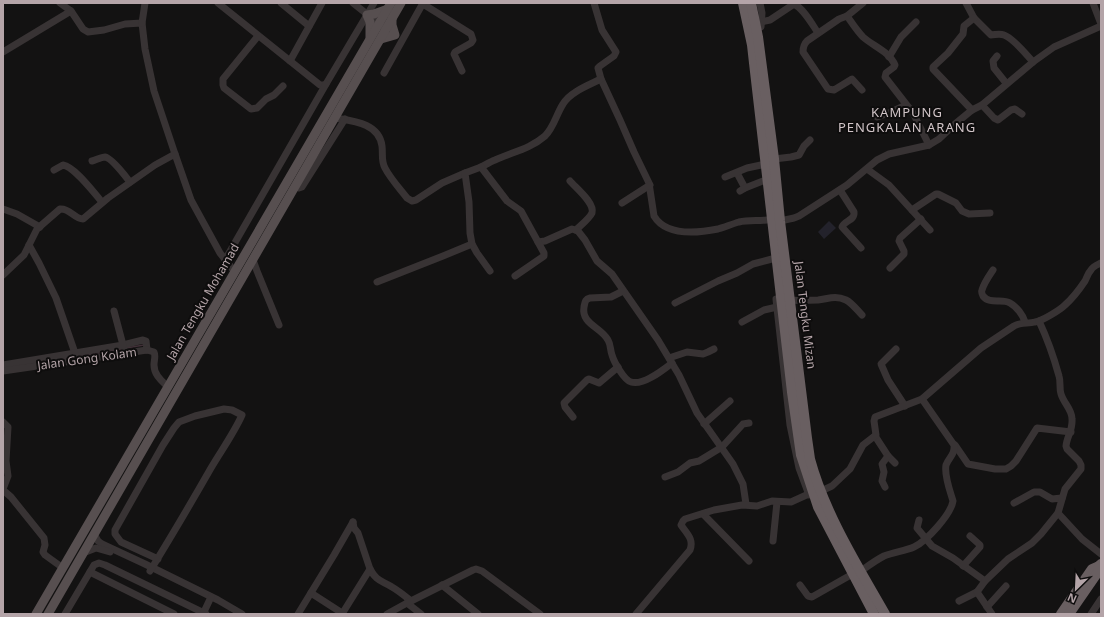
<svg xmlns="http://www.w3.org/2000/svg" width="1104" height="617" viewBox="0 0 1104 617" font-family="'Noto Sans',sans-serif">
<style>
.green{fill:#23222b}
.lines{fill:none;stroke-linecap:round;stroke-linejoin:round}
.stream{stroke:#413038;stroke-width:1.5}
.minor{stroke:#383334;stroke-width:7}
.major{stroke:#574f50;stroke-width:9}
.highway{stroke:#695f61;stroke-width:10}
.labels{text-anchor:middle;stroke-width:4;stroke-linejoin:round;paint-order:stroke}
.street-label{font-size:12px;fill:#b4a4a8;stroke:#0e0d0d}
.neighbourhood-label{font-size:13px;letter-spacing:1px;fill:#d0c4c7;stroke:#0e0d0d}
</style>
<rect width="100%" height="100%" fill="#131212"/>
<polygon class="green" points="829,221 836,228 824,239 818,232"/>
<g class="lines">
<g class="stream">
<polyline points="126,348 144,345"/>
<polyline points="79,356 123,349"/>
<polyline points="57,360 73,357"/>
</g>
<g class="minor">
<polyline points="60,3 71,11 83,29 88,32 104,30 125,24 142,23 145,49 154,91 175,154"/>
<polyline points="218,3 320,85 324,85 326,84 374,3"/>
<polyline points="281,3 309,26"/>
<polyline points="353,3 382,26"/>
<path d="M594 3 602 30 616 52 614 56 600 66 598 68 601 79 620 120 634 152 649 183 654 216C666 236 698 233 718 229 725 227 732 224 739 222 748 220 758 221 767 220"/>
<polyline points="760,3 762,13 761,27"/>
<path d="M863 3 847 16C852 23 857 31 863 37 873 46 890 52 895 65L894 67 886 73 885 77 913 113 929 145"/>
<path d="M966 3 974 18 991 35C995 35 999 33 1004 35 1013 38 1026 54 1033 62"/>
<polyline points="1093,3 1101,24"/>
<polyline points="423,4 471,34 473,40 471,43 455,52 454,54 462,71"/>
<path d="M847 16 839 19 807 41C804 44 803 47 803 52L828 89 834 90 852 79 862 90"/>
<polyline points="142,23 145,3"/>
<path d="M756 23 770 20 794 4C804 9 812 24 818 33"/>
<polyline points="258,36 223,79 223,85 224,88 251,109 257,108 266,99 274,95 283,86"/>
<polyline points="3,52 71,11"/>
<polyline points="997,56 993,61 994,68 1006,83"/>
<polyline points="889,57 901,37 916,22"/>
<polyline points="290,61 322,3"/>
<polyline points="384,73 423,3"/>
<polyline points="982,105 994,118 998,120 1011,110 1015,109 1022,114"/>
<polyline points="972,110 933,69 933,67 948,53 963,34 964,26 974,18"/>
<polyline points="877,117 889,113 906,105"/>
<path d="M335 118C353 121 379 123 382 146 383 154 381 161 385 168 390 178 400 189 407 198L412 201 416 200 442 183 465 173"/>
<polyline points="774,159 791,157 799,155 804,146 810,140"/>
<path d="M92 161C96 160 101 157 105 157 112 158 126 177 130 182"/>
<path d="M481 167C485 165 490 162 495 160 512 152 530 149 545 136 554 127 556 115 563 104 570 92 589 85 601 79"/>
<polyline points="867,169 889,185 930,230"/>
<path d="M54 170 63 165C75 167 94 193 102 202"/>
<polyline points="737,173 745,188"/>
<polyline points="725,177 747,168 761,165"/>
<path d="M570 181C576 188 595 203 592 213 589 219 581 225 576 230"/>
<polyline points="295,186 299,188 302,187 345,119"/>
<path d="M840 190 854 212C855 221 844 220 842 227L861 248"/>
<polyline points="740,191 745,188 763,181"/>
<polyline points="622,203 650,185"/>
<polyline points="3,209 17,214 40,227"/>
<polyline points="912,210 936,194 938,194 956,203 962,211 969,214 990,213"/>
<polyline points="780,221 794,218 799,216 847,185 877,160 889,154 929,145 939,139 955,124 972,110 982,105 1033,62 1054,47 1101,26"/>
<polyline points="29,245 39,263 56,298 76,356"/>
<polyline points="225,260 326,84"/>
<polyline points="253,260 257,271 279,325"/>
<polyline points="890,268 904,254 904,251 899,241 900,238 921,219"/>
<path d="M993 270C989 276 984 283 982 290 981 292 982 294 983 296 990 305 1002 298 1010 303 1017 307 1023 315 1025 322"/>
<polyline points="490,271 477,253 472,244 470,233 469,202 465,173 481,167 507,201 521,211 538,242 545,241 572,229 578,231 585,240 597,261 612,274 658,340 679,375 697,413 733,464 743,484 746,504"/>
<path d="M3 275 24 255 37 229 60 209C70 208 74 219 83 219L108 198 155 165 175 154 191 200 220 253 235 272"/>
<polyline points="515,276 544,256 544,253 538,242"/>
<polyline points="377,282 443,256 472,244"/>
<path d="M623 291 611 297 590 298C585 299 585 302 584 307 581 324 601 327 608 340 611 345 610 350 612 355 614 362 624 380 631 382 643 386 663 370 672 363"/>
<polyline points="776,299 790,425 799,468 809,495"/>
<path d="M790 300C799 301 809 300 818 300 828 299 835 295 846 300 852 303 857 310 862 315"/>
<polyline points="675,303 718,281 737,273 753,264 772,259"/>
<polyline points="742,322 764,310 777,307"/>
<polyline points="124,348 123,345 143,340 146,341 147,350"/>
<polyline points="896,349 881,364 888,380 905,406"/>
<polyline points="669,358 687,352 703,354 708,352 714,349"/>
<polyline points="3,365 123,345 114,311"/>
<path d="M3 371 147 350 154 352C156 356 154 360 154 365 154 375 162 381 168 387"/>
<polyline points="573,417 565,407 564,403 587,380 589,379 599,383 618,367"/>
<polyline points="3,422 8,427 6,461 8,476 3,489"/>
<polyline points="704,424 730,401"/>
<polyline points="875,436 888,456 895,463"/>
<polyline points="955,445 968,464 995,469 1006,469 1011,466 1016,461 1037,428 1071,432"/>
<polyline points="665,477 678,472 690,463 699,461 722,447 743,424 749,423"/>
<polyline points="885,487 882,481 884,472 882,464 888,456"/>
<polyline points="3,490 11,497 44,538 45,545 43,552 45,555 63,568"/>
<path d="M821 491 832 486 850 469 863 445 876 435 874 421 875 417 922 399 981 348 1014 326C1021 322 1028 324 1035 322 1042 321 1060 310 1065 305 1073 298 1079 290 1085 281 1087 277 1088 273 1091 270 1093 266 1097 265 1101 263"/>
<polyline points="1014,503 1034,492 1040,492 1052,499 1062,498"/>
<polyline points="1058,513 1082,539 1101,554"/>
<polyline points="703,514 706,517 749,561"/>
<polyline points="919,520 917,528 932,546 953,558 985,581"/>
<path d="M353 522 354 528 358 533 370 569C377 582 381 580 392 587 399 591 405 596 411 601"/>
<polyline points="94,534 98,541 102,544 145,564 218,600 242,614"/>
<polyline points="773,541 777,502"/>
<polyline points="83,553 96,548 110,552"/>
<polyline points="963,566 980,547 980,545 970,536"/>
<path d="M150 571C171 537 191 503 211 468 221 451 234 433 242 415L232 410 224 409 195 416 179 422 174 428 163 445 115 530V534L121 542 158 559"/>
<path d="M861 571C868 566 876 560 884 556 894 552 905 551 914 547 927 541 951 514 953 501 950 491 944 475 946 465 949 457 955 455 954 445L922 399"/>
<polyline points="90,572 174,614"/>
<polyline points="442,585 478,614"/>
<polyline points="800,585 808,596 812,597 849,576"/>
<polyline points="311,593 342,613"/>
<polyline points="959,601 977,592"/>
<polyline points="407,603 421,614"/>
<polyline points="987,607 1006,586"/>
<polyline points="65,614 94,565 99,563 105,565 206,614"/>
<polyline points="203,614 211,597"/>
<polyline points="298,614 334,555 353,522"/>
<polyline points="342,614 370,569"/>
<polyline points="387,614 407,603 473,570 476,569 482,571 540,614"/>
<path d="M636 614 690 550C694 539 687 534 681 525L683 521 685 519 714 510 742 505 757 506 772 501 791 502 813 492"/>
<path d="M992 614 977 592 985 581 1008 559 1032 543 1041 534 1058 513 1065 489 1081 469V465L1079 461 1067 449 1066 446C1067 436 1073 430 1072 419 1072 409 1064 404 1061 394 1059 388 1061 382 1059 376 1054 358 1047 338 1039 321"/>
<polyline points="1091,614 1101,599"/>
</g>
<g class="major">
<polyline points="370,37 370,22 367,15 374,14 388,9"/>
<polyline points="381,39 395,35 392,25 392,18"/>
<polyline points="36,614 391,3"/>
<polyline points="48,614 401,3"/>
</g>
<g class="highway">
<polyline points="743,3 752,45 754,63 792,392 801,455 818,507 874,614"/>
<path d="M751 3 758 37 774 159 780 221 807 438C808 445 809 452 810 459 825 514 857 565 885 614"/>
<polyline points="1061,614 1092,569 1099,566"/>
<polyline points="1069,614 1098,572 1099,566 1101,564"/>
</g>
</g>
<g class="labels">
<g class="street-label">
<text transform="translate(203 302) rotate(-60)" y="4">Jalan Tengku Mohamad</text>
<text transform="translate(805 315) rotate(83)" y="4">Jalan Tengku Mizan</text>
<text transform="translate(87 359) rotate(-8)" y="4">Jalan Gong Kolam</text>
</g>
<g class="neighbourhood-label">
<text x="907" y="117">KAMPUNG<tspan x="907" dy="15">PENGKALAN ARANG</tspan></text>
</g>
</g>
<rect width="1104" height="617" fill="none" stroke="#b4a4a8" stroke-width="8"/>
<g transform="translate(1076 589) rotate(204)" stroke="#0e0d0d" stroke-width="3" paint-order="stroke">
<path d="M0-3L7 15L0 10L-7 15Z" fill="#b4a4a8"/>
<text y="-6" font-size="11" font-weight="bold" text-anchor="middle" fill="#b4a4a8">N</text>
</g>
</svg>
